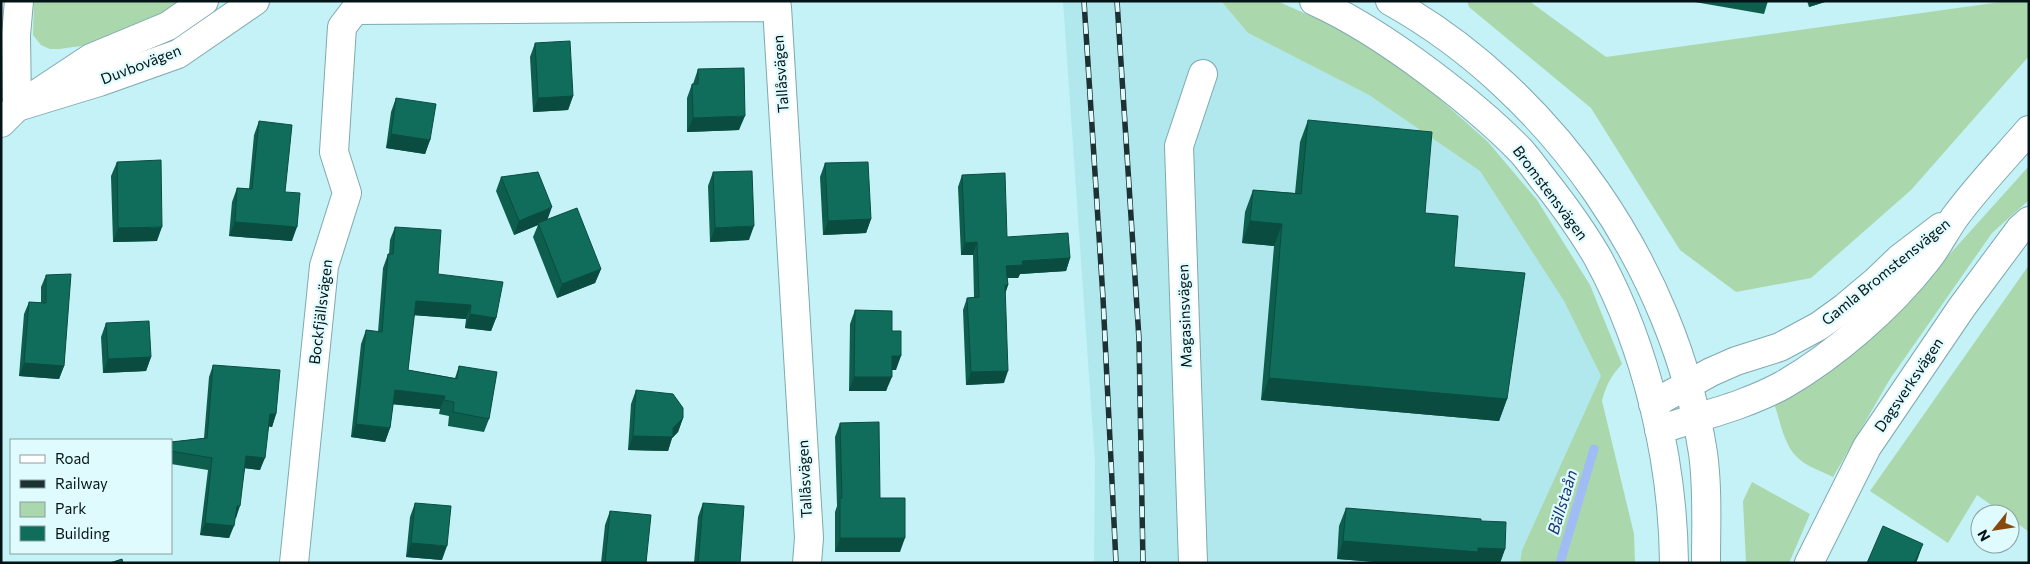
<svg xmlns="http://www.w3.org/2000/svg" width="2030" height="564" viewBox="0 0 2030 564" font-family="Commissioner,sans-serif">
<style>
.built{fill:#b0e8ee}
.green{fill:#aad7ab}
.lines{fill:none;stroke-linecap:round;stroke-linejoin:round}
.stream{stroke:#a1bcf5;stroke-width:9}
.minor-casing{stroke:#7ea9af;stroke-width:30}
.minor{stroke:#fff;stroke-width:28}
.rail-casing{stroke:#1d3133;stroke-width:5.5}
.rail{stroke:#e0fbfe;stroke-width:4;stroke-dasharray:11;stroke-linecap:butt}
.wall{fill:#0e5e4e}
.shaded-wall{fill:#0b4c40}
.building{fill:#106d5b;stroke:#0b4c40}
.labels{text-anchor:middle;stroke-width:4.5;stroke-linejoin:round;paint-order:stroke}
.street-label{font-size:15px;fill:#041416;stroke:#e0fbfe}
.water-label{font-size:16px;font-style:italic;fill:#193373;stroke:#e0fbfe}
</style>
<rect width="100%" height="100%" fill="#c4f2f7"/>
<polygon class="built" points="1063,1 1221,1 1248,33 1369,95 1480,171 1564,301 1601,376 1522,550 1520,563 1094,563 1095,462"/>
<g class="green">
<polygon points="34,1 186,1 109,42 59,49 50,49 41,45 33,35"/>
<path d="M1221 1H1277L1351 34 1423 84 1488 142 1537 200 1590 285 1622 364C1611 376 1606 385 1602 401L1634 534 1635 563H1520L1522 550 1601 376 1564 301 1480 171 1369 95 1248 33Z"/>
<polygon points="1467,1 1529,1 1606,57 2008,1 2029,1 2029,56 1911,190 1811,278 1736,292 1680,250 1591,108 1469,7"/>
<path d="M2029 166V200L1992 233 1890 379 1833 477C1821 471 1805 466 1796 456 1784 444 1780 421 1775 406L1886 325Z"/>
<polygon points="2029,265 2029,532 2010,518 2010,514 2004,514 1977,495 1948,543 1870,491"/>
<polygon points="1752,482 1810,514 1789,563 1746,563 1743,501"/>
</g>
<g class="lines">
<polyline class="stream" points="1560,563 1594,449"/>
<g class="minor-casing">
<g id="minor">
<path d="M1314 1C1356 20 1393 45 1429 72 1461 96 1493 122 1521 151 1530 161 1538 173 1547 184 1565 207 1583 232 1598 258 1647 348 1673 461 1674 563"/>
<path d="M1390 1C1553 92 1674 269 1703 453 1708 489 1706 527 1706 563"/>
<polyline points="17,107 99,82 178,54 255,1"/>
<polyline points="17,107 16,35 19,1"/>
<polyline points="1,123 17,107 91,58 168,26 204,1"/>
<polyline points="1653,404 1711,372 1736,361 1780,347 1819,326 1844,308 1875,282 1899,259 1941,227"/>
<path d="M1659 430C1700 416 1745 406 1783 385 1835 355 1889 308 1926 261 1937 248 1945 231 1955 217 1977 187 2004 159 2029 130"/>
<polyline points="294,563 324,266 347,193 334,152 342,27 355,10 777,7 809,538 807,563"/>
<polyline points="1193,563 1179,146 1203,74"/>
<polyline points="1809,563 1867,447 1962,307 2020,229 2029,221"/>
</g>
</g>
<use href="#minor" class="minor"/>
<g class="rail-casing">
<g id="rail">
<polyline points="1084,1 1103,298 1116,563"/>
<polyline points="1117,1 1139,339 1143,563"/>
</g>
</g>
<use href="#rail" class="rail"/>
</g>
<g class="wall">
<polygon points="1689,1 1768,1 1764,14"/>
<polygon points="1807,1 1828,1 1809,7"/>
<polygon points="535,43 573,96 568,110 533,112 530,57"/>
<polygon points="698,69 739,130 687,132 687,98 692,84 693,84"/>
<polygon points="396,98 430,140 425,154 386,148 391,112"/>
<polygon points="1308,120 1425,213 1454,267 1507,399 1499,421 1261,400 1274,246 1242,243 1245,212 1253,190 1295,193 1300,142"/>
<polygon points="259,121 285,192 292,241 229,236 232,202 237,188 249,189 254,135"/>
<polygon points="117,162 157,241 113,242 111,176"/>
<polygon points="825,163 871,219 866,233 823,235 820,177"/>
<polygon points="713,172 749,240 710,242 708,186"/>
<polygon points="962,175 1007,237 1070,258 1066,271 1020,274 1018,278 1007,278 1008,285 1005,294 1004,383 966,385 963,310 967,298 974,297 973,255 961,255 958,187"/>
<polygon points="501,177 601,269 595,283 557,298 533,237 538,225 514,235 496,191"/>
<polygon points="395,227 438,274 496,318 491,331 465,328 466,319 414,315 408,370 455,378 459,366 489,419 484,432 448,426 449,416 439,414 440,409 393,404 390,428 385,442 351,437 361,344 366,330 378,332 383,268 388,254 389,254 390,240"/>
<polygon points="46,275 64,366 59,379 19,376 24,314 29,302 41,303 41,287"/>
<polygon points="855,310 892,331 896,370 892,370 886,391 849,391 850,324"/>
<polygon points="106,323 151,357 146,371 103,373 101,337"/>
<polygon points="213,365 276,414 272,427 268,426 260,470 245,468 236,518 235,518 229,538 200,535 208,470 171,464 171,442 204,438 209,377"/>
<polygon points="636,390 683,418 678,432 672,438 668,451 628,450 631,404"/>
<polygon points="840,423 880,498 900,552 835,552 835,512 837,506 835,437"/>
<polygon points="415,503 442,560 406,557 410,517"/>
<polygon points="703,503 740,563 694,563 698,517"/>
<polygon points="1346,508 1481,521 1505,549 1500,563 1389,563 1337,559 1339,526"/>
<polygon points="610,511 646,563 601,563 605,525"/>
</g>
<g class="shaded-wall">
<polygon points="1811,1 1828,1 1809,7"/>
<polygon points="573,96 568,110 533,112 538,98"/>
<polygon points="745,116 739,130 687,132 693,118"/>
<polygon points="391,134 430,140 425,154 386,148"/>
<polygon points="552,207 547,221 538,223 538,225 514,235 519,221"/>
<polygon points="871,219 866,233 823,235 828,221"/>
<polygon points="1250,221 1282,224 1274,246 1242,243"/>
<polygon points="235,222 297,227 292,241 229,236"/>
<polygon points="754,226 749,240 710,242 715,228"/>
<polygon points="162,227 157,241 113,242 118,228"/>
<polygon points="977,242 973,255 961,255 965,243"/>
<polygon points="1070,258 1066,271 1020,274 1018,278 1001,278 1006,266 1022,261"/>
<polygon points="601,269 595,283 557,298 562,284"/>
<polygon points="1005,285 1008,285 1004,297"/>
<polygon points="416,301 471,305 466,319 411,315"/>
<polygon points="470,314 496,318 491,331 465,328"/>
<polygon points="892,356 901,356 896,370 887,370"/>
<polygon points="151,357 146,371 103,373 108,359"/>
<polygon points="24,363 64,366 59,379 19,376"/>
<polygon points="1008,371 1004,383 966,385 971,372"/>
<polygon points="854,377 892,377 886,391 849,391"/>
<polygon points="1269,378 1507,399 1499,421 1261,400"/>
<polygon points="395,390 445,396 440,409 390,404"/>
<polygon points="270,414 276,414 272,427 266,426"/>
<polygon points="683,418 678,432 672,438 668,451 628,450 633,436 673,428"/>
<polygon points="356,424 390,428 385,442 351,437"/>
<polygon points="246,456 265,458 260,470 242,468"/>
<polygon points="237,506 240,506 236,518 232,518"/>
<polygon points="205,523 234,526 229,538 200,535"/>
<polygon points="840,538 905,538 900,552 835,552"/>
<polygon points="1343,541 1478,548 1505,549 1500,563 1389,563 1337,559"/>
<polygon points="411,543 447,546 442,560 406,557"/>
<polygon points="1923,544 1918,558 1916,563 1914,563"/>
</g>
<g class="building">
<polygon points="570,41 573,96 538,98 535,43"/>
<polygon points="744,68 745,116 693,118 692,84 698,84 698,69"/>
<polygon points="396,98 436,104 430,140 391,134"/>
<polygon points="1308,120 1432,132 1425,213 1458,216 1454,267 1525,273 1507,399 1269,378 1282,224 1250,221 1253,190 1301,194"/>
<polygon points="259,121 292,125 285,192 300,193 297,227 235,222 237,188 252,189"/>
<polygon points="161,160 162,227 118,228 117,162"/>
<polygon points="868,162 871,219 828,221 825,163"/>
<polygon points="752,171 754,226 715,228 713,172"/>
<polygon points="538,172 552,207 519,221 501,177"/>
<polygon points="1005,173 1007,237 1068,233 1070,258 1022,261 1023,265 1006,266 1008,285 1005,285 1008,371 971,372 967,298 979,297 977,242 965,243 962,175"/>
<polygon points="577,208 601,269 562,284 538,223"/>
<polygon points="395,227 441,230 438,274 503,282 496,318 470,314 471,305 416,301 408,370 457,379 459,366 497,372 489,419 453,412 454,402 444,400 445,396 395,390 390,428 356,424 366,330 382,332 388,254 393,254"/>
<polygon points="71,274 64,366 24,363 29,302 46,303 46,275"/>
<polygon points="855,310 892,311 892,331 901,331 901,356 892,356 892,377 854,377"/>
<polygon points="149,321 151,357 108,359 106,323"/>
<polygon points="213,365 280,370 276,414 270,414 265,458 246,456 240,506 237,506 234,526 205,523 212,458 171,451 171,442 207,438"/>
<polygon points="636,390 673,394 683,408 683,418 673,428 673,437 633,436"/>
<polygon points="879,422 880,498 905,498 905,538 840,538 840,498 842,498 840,423"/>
<polygon points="415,503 451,506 447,546 411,543"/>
<polygon points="703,503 744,506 740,563 698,563"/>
<polygon points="1346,508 1481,519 1481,521 1506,522 1505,549 1478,548 1478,552 1343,541"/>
<polygon points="610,511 651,515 646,563 605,563"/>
<polygon points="1883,526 1923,544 1914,563 1867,563"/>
<polygon points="122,559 123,563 110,563"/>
</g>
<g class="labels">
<g class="street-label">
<text transform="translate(141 65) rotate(-21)" y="5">Duvbovägen</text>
<text transform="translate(781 74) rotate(-94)" y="5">Tallåsvägen</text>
<text transform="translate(1550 193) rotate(53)" y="5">Bromstensvägen</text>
<text transform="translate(1886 272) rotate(-39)" y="5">Gamla Bromstensvägen</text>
<text transform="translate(321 312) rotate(-83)" y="5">Bockfjällsvägen</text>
<text transform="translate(1185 316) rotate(-92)" y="5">Magasinsvägen</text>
<text transform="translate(1909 385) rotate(-56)" y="5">Dagsverksvägen</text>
<text transform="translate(805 479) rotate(-93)" y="5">Tallåsvägen</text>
</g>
<g class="water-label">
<text transform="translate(1562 502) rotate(-73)" y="6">Bällstaån</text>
</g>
</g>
<rect width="2030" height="564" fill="none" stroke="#041416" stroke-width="5"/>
<rect x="10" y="439" width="162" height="115" fill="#e0fbfe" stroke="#889fa1"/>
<rect x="20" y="455" width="25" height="8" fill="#ffffff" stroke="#889fa1"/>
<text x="55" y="464" font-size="15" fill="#041416">Road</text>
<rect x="20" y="480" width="25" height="8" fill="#1d3133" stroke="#889fa1"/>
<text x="55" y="489" font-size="15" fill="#041416">Railway</text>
<rect x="20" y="502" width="25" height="15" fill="#aad7ab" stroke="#889fa1"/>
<text x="55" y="514" font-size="15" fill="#041416">Park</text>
<rect x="20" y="526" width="25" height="15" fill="#106d5b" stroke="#889fa1"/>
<text x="55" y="539" font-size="15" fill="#041416">Building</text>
<g transform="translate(1995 529) rotate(240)"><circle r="24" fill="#e0fbfe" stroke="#889fa1"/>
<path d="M0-4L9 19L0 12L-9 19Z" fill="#88490e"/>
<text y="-8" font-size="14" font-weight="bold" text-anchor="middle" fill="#041416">N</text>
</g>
</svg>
